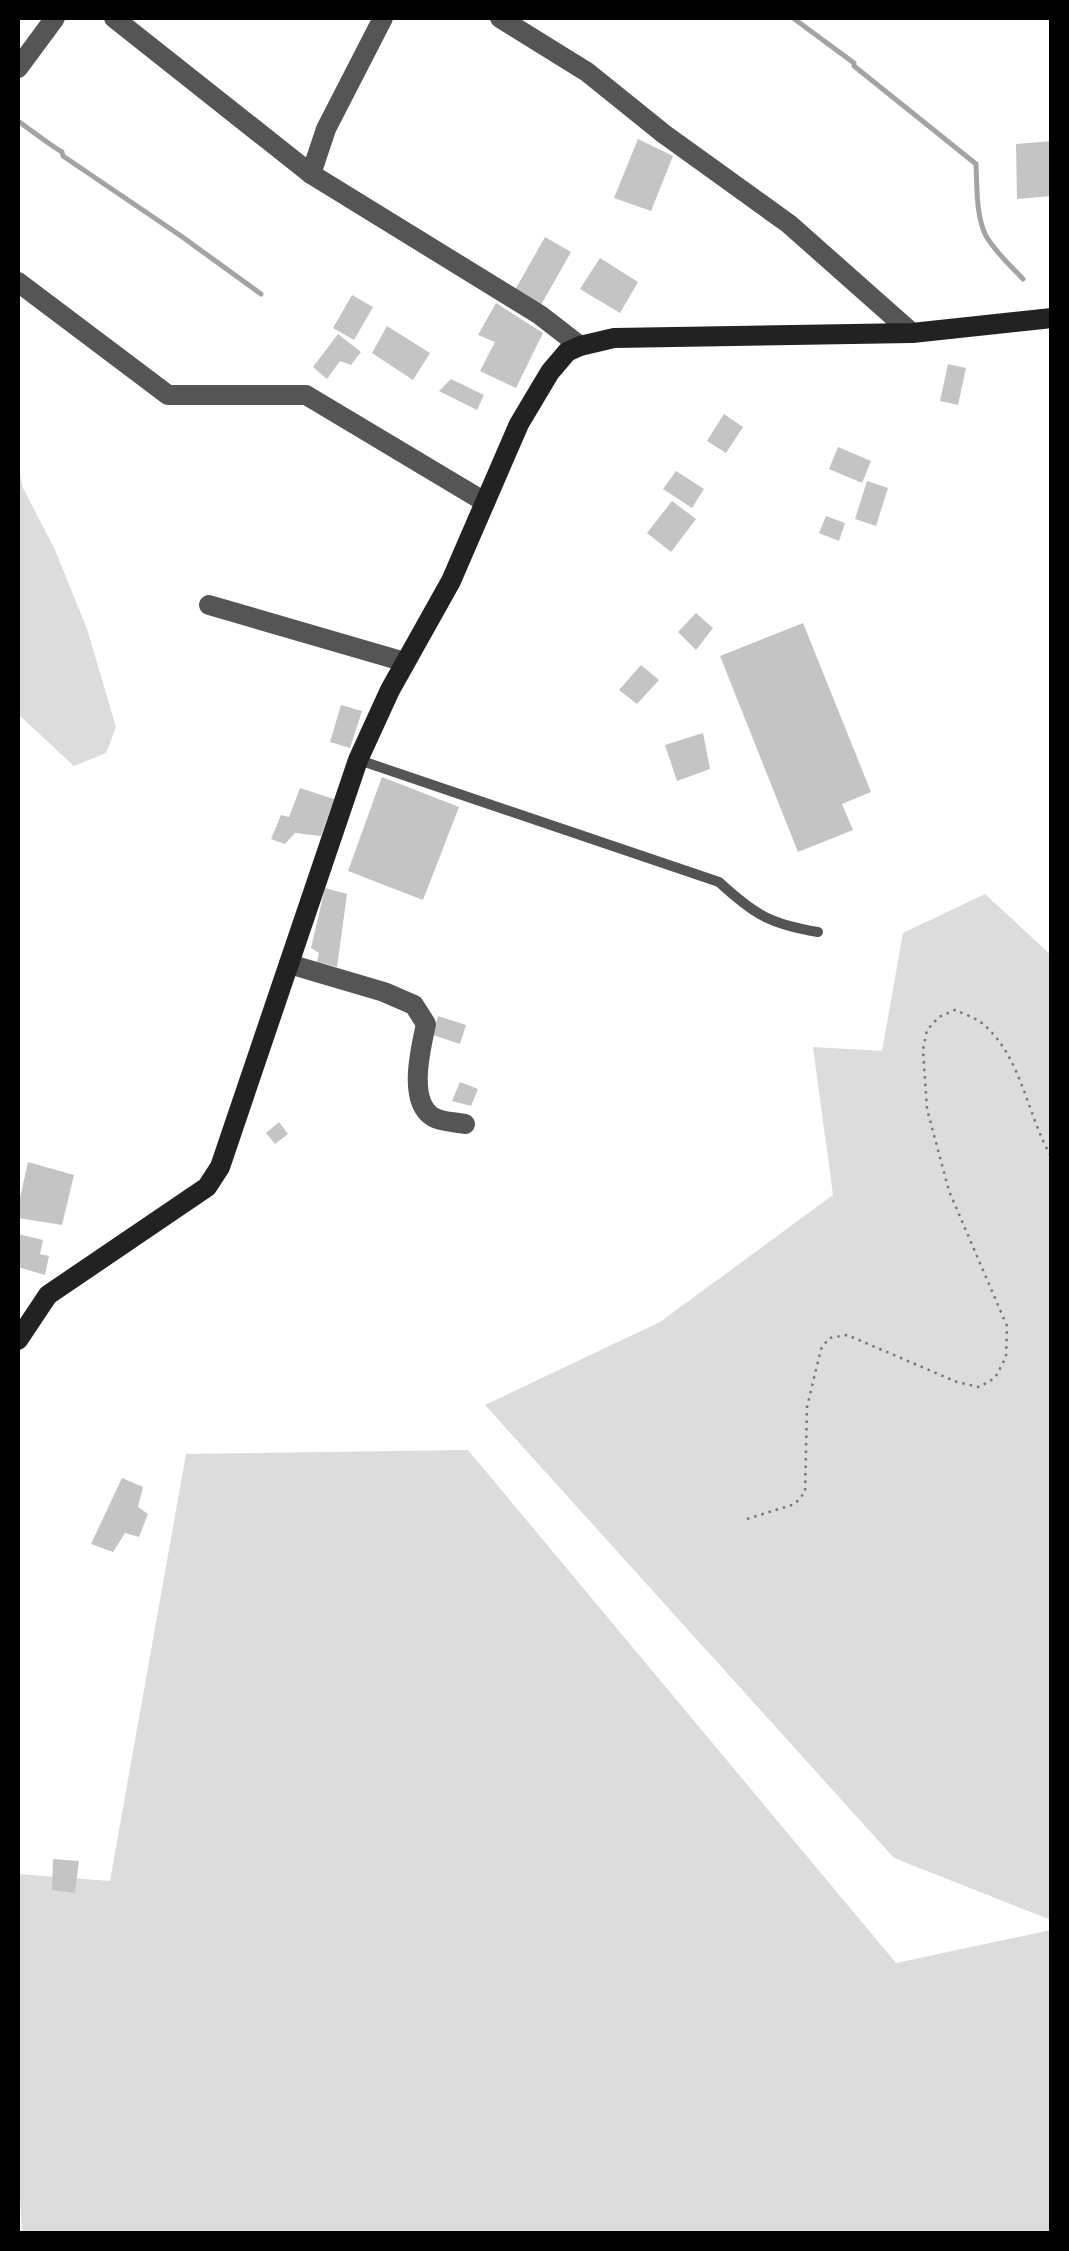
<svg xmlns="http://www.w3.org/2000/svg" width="1069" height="2251" viewBox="0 0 1069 2251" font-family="Ubuntu,sans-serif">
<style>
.green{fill:#dcdcdc}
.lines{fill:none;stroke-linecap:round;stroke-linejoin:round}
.stream{stroke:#a3a3a3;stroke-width:5}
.building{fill:#c4c4c4}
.path{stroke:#777;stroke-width:2.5;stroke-dasharray:2.5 5;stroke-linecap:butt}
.lane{stroke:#555;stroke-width:10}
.street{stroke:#555;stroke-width:20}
.secondary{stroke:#222;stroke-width:20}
</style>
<rect width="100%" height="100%" fill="#fff"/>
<g class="green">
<polygon points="18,464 23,488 55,550 87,629 116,727 106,753 74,766 18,714"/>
<polygon points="985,894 1051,955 1051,1920 894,1858 485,1405 660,1322 833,1195 813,1047 882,1051 903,933"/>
<polygon points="468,1450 896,1963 1051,1930 1051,2233 22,2233 18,2159 18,1874 110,1881 186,1454"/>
</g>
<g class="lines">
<g class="stream">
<path d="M793 18 854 63V66L976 164C977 187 976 216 986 236 996 253 1010 265 1023 279"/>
<path d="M18 121C32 131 51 146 62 152L63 156 181 236 261 294"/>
</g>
</g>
<g class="building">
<polygon points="638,139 673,156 651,211 614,198"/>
<polygon points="1052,141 1052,196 1017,199 1016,144"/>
<polygon points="545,237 571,252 541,305 515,290"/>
<polygon points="600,258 638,282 620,313 580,289"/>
<polygon points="352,295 373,307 354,340 333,328"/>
<polygon points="496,303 543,333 516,388 480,371 495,342 478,335"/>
<polygon points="387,326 430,353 413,380 372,353"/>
<polygon points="338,334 361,352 351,365 340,361 327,379 313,367"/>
<polygon points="948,364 966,368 958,405 940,401"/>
<polygon points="451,379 484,395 477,410 439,391"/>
<polygon points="724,414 743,427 726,453 707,441"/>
<polygon points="838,447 871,461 862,483 829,469"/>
<polygon points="676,471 704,489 692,508 663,489"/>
<polygon points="867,481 888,488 876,526 855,519"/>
<polygon points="672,501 696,519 671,552 647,533"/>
<polygon points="826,516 845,523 839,541 819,533"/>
<polygon points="696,613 713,628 696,650 678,632"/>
<polygon points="803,623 871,792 842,804 853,830 798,852 720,656"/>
<polygon points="641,665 659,680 637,704 619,690"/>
<polygon points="341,705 362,711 350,748 330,742"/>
<polygon points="703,733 710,769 677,781 665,745"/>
<polygon points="382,777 459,807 423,900 348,871"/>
<polygon points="300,788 334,799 321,836 295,833 285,844 271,839 281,815 289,817"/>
<polygon points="325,888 347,894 337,967 317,962 319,953 311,948"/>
<polygon points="438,1016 466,1025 460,1044 433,1035"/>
<polygon points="460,1082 478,1089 471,1106 452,1101"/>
<polygon points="279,1122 288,1134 275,1144 266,1133"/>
<polygon points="28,1162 74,1175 62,1225 18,1218 18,1207"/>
<polygon points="18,1234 43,1240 40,1254 49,1256 45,1275 18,1267"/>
<polygon points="122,1478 143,1487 138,1507 148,1514 139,1537 125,1533 113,1552 91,1544"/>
<polygon points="53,1859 79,1861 75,1893 52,1890"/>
</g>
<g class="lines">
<path class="path" d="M747 1519 795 1504 805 1492 807 1407 821 1349 829 1338 847 1335 957 1382 979 1387 995 1378 1006 1357 1007 1326 949 1191 927 1109 923 1050 927 1030 939 1017 955 1010C964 1014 976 1018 983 1024 1022 1057 1027 1116 1052 1158"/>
<path class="lane" d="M359 760 719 882C755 915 770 924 818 932"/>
<g class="street">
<polyline points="114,18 311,174 540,315 580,346"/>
<polyline points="500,18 587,72 664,134 789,224 912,333"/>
<polyline points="18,68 55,18"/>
<polyline points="311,174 326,129 383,18"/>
<polyline points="18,282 168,395 306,395 485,502"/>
<polyline points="209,605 405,662"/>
<path d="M289 964 384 992 414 1005 426 1024C421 1048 407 1101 433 1117 441 1122 456 1122 465 1124"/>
</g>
<polyline class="secondary" points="18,1340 48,1295 207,1187 220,1167 358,760 390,690 451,581 519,424 550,372 567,352 580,346 614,338 912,333 1052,318"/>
</g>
<rect width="1069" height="2251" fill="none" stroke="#000000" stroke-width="40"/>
</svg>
